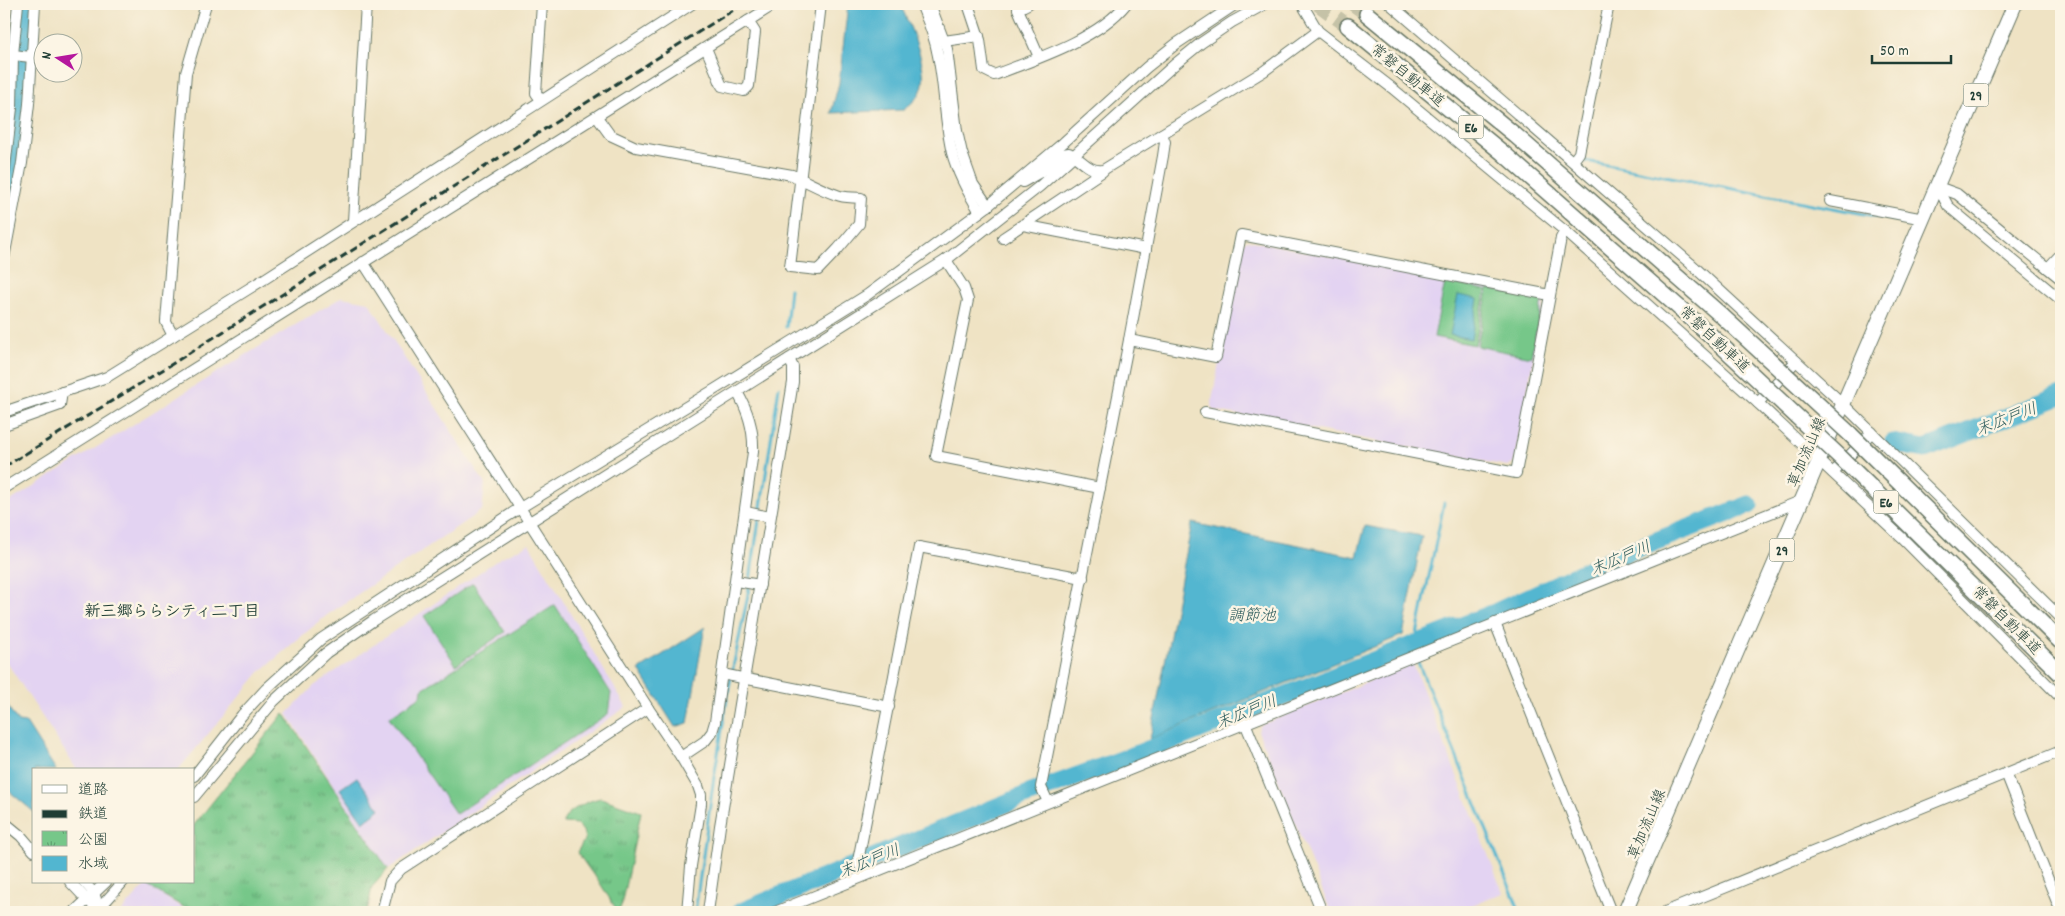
<svg xmlns="http://www.w3.org/2000/svg" width="2065" height="916" viewBox="0 0 2065 916" font-family="Dekko,'Klee One',sans-serif">
<style>
.built{fill:#e3d3f2}
.green{fill:#76c789;stroke:#4a825e}
.park{fill:url(#park-tufts);stroke:#4a825e}
.water{fill:#52b6d0;stroke:#387a82}
.lines{fill:none;stroke-linecap:round;stroke-linejoin:round}
.stream{stroke:#52b6d0;stroke-width:3}
.river{stroke:#52b6d0;stroke-width:19}
.highway-tunnel{stroke:#c5c2a7;stroke-width:15;stroke-dasharray:15 8;stroke-linecap:butt}
.minor-casing{stroke:#687766;stroke-width:12}
.major-casing{stroke:#687766;stroke-width:16}
.highway-casing{stroke:#687766;stroke-width:18}
.minor{stroke:#fff;stroke-width:10}
.major{stroke:#fff;stroke-width:14}
.highway{stroke:#fff;stroke-width:15}
.rail{stroke:#1f3d34;stroke-width:3;stroke-dasharray:8 4;stroke-linecap:butt}
.highway-bridge-casing{stroke:#687766;stroke-width:18;stroke-linecap:butt}
.highway-bridge{stroke:#fff;stroke-width:15}
.labels{text-anchor:middle;stroke-width:5;stroke-linejoin:round;paint-order:stroke}
.shield{fill:#fcf5e5;stroke:#617469;stroke-width:1}
.shield-label{font-size:14px;font-weight:bold;fill:#1f3d34}
.street-label{font-size:15px;fill:#1f3d34;stroke:#fcf5e5}
.water-label{font-size:16px;font-style:italic;fill:#2c5b5b;stroke:#fcf5e5}
.neighbourhood-label{font-size:16px;font-weight:bold;fill:#1f3d34;stroke:#fcf5e5}
</style>
<defs>
<pattern id="park-tufts" width="24" height="20" patternUnits="userSpaceOnUse" patternTransform="scale(1.25)"><rect width="24" height="20" fill="#76c789"/><path d="M3 7l-1-3M5 7V3M7 7l1-3M15 17l-1-3M17 17v-4M19 17l1-3" fill="none" stroke="#60a371"/></pattern>
</defs>
<rect width="100%" height="100%" fill="#fcf5e5"/>
<filter id="ink" filterUnits="userSpaceOnUse"><feTurbulence type="fractalNoise" baseFrequency=".02" numOctaves="2"/><feDisplacementMap in="SourceGraphic" scale="10" xChannelSelector="R" yChannelSelector="G"/><feConvolveMatrix kernelMatrix="1 2 1 2 8 2 1 2 1" color-interpolation-filters="sRGB"/></filter>
<filter id="wash" filterUnits="userSpaceOnUse"><feTurbulence type="fractalNoise" baseFrequency=".0096" numOctaves="4" result="noise"/><feDisplacementMap in="SourceGraphic" scale="20" xChannelSelector="R" yChannelSelector="G"/><feGaussianBlur stdDeviation="1.12" result="paint"/><feColorMatrix in="noise" values="0 0 0 0 0 0 0 0 0 0 0 0 0 0 0 0 0 1.4 0 .05"/><feComposite in="paint" operator="in"/></filter>
<g filter="url(#wash)">
<rect width="100%" height="100%" fill="#efe3c4"/>
<g class="built">
<polygon points="1247,240 1542,298 1544,301 1514,462 1508,466 1213,410 1211,405 1242,244"/>
<polygon points="342,297 369,302 485,484 482,510 327,615 292,644 260,672 178,770 77,770 4,658 4,505 224,368"/>
<polygon points="529,544 626,707 388,869 287,714 314,686 502,557"/>
<polygon points="1413,664 1503,893 1454,912 1331,912 1258,731 1261,725"/>
<polygon points="146,885 189,912 121,912"/>
</g>
<g class="green">
<polygon points="1445,282 1486,290 1475,345 1434,337"/>
<polygon points="1488,289 1542,300 1531,357 1477,346"/>
<polygon points="473,583 505,632 456,665 424,616"/>
<polygon points="555,605 611,693 608,714 456,814 389,717 421,696 422,689"/>
</g>
<g class="park">
<polygon points="284,713 388,869 372,887 367,912 192,912 146,885 148,882 194,882 194,825"/>
<path d="M601 798 641 812 621 906 618 912 593 872H591L577 852 585 839 583 831 577 824 563 823C565 811 589 800 601 798Z"/>
</g>
<g class="water">
<path d="M848 4H900C909 24 932 72 920 93 917 99 909 105 904 110L831 113 839 83Z"/>
<polygon points="1458,295 1478,299 1471,339 1450,335"/>
<polygon points="1192,523 1357,557 1365,526 1422,536 1403,635 1150,739"/>
<polygon points="705,627 688,723 675,727 639,670"/>
<polygon points="4,701 18,722 26,723 56,770 34,770 34,812 4,787"/>
<polygon points="357,777 380,809 363,822 340,789"/>
</g>
<g class="lines">
<g class="stream">
<polyline points="1586,161 1912,223"/>
<polyline points="786,327 790,289"/>
<polyline points="1415,644 1444,503"/>
<polyline points="1417,660 1520,912"/>
<polyline points="695,912 713,784 729,687 747,600 779,387"/>
</g>
<g class="river">
<path d="M4 225C19 152 17 77 27 4"/>
<polyline points="1893,443 1925,449 2061,396"/>
<polyline points="741,912 1029,794 1130,757 1497,612 1625,553 1749,505"/>
</g>
</g>
</g>
<g filter="url(#ink)">
<g class="lines">
<g class="highway-tunnel">
<polyline points="1318,4 1348,26"/>
<polyline points="1353,4 1367,14"/>
</g>
<g class="minor-casing">
<g id="minor">
<path d="M921 4C927 19 934 34 937 51 945 85 944 120 952 153 958 175 968 193 980 212"/>
<polyline points="930,4 947,49 957,131 962,153 973,184 988,206"/>
<path d="M968 4 980 40 984 70 994 75C1036 59 1098 39 1126 4"/>
<polyline points="1028,4 1018,9 1039,57"/>
<polyline points="1302,4 1318,31 1392,88 1565,231 1758,403 1902,538 2061,698"/>
<polyline points="1390,4 1690,263 1844,405 2061,618"/>
<polyline points="944,41 979,36"/>
<polyline points="706,48 722,86 744,91 749,86 755,32 748,21"/>
<polyline points="4,54 31,57"/>
<polyline points="541,100 536,93 542,4"/>
<path d="M597 117 610 135 636 147 792 175C807 181 821 190 837 195 844 198 853 197 861 198L859 224 838 249 818 270 790 267 821 4"/>
<polyline points="1162,134 1165,142 1163,156 1129,340 1216,357 1241,235 1550,295"/>
<polyline points="1573,161 1579,153 1609,4"/>
<polyline points="4,176 12,108 13,55 18,4"/>
<path d="M1023 182 1044 170 1063 154 1069 153C1082 159 1088 172 1103 170L1264 71 1318 31"/>
<polyline points="1938,187 1948,206 2061,300"/>
<polyline points="1938,187 1957,194 2061,279"/>
<polyline points="1830,201 1924,219"/>
<polyline points="353,221 366,4"/>
<polyline points="1023,225 1146,249"/>
<polyline points="1003,238 1103,171"/>
<polyline points="4,258 22,163 29,104 35,4"/>
<polyline points="946,260 964,288 968,300 936,456 1100,488"/>
<polyline points="363,262 648,708 681,757 698,786 701,795 701,804 691,866 687,912"/>
<polyline points="2048,268 2061,254"/>
<polyline points="173,336 166,322 186,73 206,4"/>
<polyline points="1758,403 1796,361"/>
<polyline points="4,412 107,377 266,278 692,4"/>
<polyline points="1205,412 1516,473 1561,238 1565,231"/>
<polyline points="4,425 60,405 62,392"/>
<polyline points="1833,473 1872,432"/>
<polyline points="4,488 775,4"/>
<polyline points="746,512 770,517"/>
<polyline points="736,581 760,585"/>
<polyline points="1495,623 1611,912"/>
<polyline points="722,674 889,707"/>
<polyline points="1246,725 1322,912"/>
<path d="M681 757 705 741 712 732 715 722 753 452C754 430 749 412 737 392"/>
<polyline points="2006,773 2061,912"/>
<polyline points="194,776 242,715 266,689 321,639 520,508 712,391 867,295 988,206 1063,143 1147,67 1176,44 1236,4"/>
<polyline points="194,797 274,701 326,653 374,620 946,260 1040,186 1174,65 1201,43 1232,22 1265,4"/>
<polyline points="1048,802 1041,787 1129,340"/>
<polyline points="4,822 21,836 34,851"/>
<polyline points="864,876 858,861 919,547 1083,578"/>
<polyline points="70,882 87,900 99,910"/>
<polyline points="84,882 94,893 96,899"/>
<polyline points="74,912 106,882"/>
<polyline points="96,912 123,882"/>
<polyline points="382,912 390,881 401,869 648,708"/>
<polyline points="708,912 720,826 793,382 793,367 789,359"/>
<polyline points="775,912 1803,500"/>
<polyline points="1665,912 2061,751"/>
</g>
</g>
<g class="major-casing">
<polyline id="major" points="1625,912 2015,4"/>
</g>
<g class="highway-casing">
<g id="highway">
<polyline points="1367,14 1515,135 1722,316"/>
<polyline points="1348,26 1503,153 1708,333"/>
</g>
</g>
<use href="#minor" class="minor"/>
<use href="#major" class="major"/>
<use href="#highway" class="highway"/>
<polyline class="rail" points="4,467 164,369 743,4"/>
<g class="highway-bridge-casing">
<g id="highway-bridge">
<polyline points="1722,316 1850,434 2061,642"/>
<polyline points="1708,333 1840,457 2061,674"/>
</g>
</g>
<use href="#highway-bridge" class="highway-bridge"/>
</g>
</g>
<g class="labels">
<g class="shield">
<rect x="1963.5" y="83.5" width="25" height="23" rx="4"/>
<rect x="1458.5" y="115.5" width="25" height="23" rx="4"/>
<rect x="1873.5" y="490.5" width="25" height="23" rx="4"/>
<rect x="1769.5" y="538.5" width="25" height="23" rx="4"/>
</g>
<g class="shield-label">
<text x="1976" y="100">29</text>
<text x="1471" y="132">E6</text>
<text x="1886" y="507">E6</text>
<text x="1782" y="555">29</text>
</g>
<g class="street-label">
<text transform="translate(1408 75) rotate(39)" y="5">常磐自動車道</text>
<text transform="translate(1715 339) rotate(43)" y="5">常磐自動車道</text>
<text transform="translate(1806 452) rotate(-67)" y="5">草加流山線</text>
<text transform="translate(2007 620) rotate(45)" y="5">常磐自動車道</text>
<text transform="translate(1646 824) rotate(-67)" y="5">草加流山線</text>
</g>
<g class="water-label">
<text transform="translate(2006 418) rotate(-21)" y="6">末広戸川</text>
<text transform="translate(1620 557) rotate(-23)" y="6">末広戸川</text>
<text x="1252" y="620">調節池</text>
<text transform="translate(1246 711) rotate(-22)" y="6">末広戸川</text>
<text transform="translate(869 860) rotate(-22)" y="6">末広戸川</text>
</g>
<g class="neighbourhood-label">
<text x="172" y="616">新三郷ららシティ二丁目</text>
</g>
</g>
<rect width="2065" height="916" fill="none" stroke="#fcf5e5" stroke-width="20"/>
<rect x="32" y="768" width="162" height="115" fill="#fcf5e5" stroke="#a4ab9e"/>
<rect x="42" y="785" width="25" height="8" fill="#ffffff" stroke="#a4ab9e"/>
<text x="78" y="794" font-size="15" fill="#1f3d34">道路</text>
<rect x="42" y="810" width="25" height="8" fill="#1f3d34" stroke="#a4ab9e"/>
<text x="78" y="818" font-size="15" fill="#1f3d34">鉄道</text>
<rect x="42" y="831" width="25" height="15" fill="url(#park-tufts)" stroke="#a4ab9e"/>
<text x="78" y="844" font-size="15" fill="#1f3d34">公園</text>
<rect x="42" y="856" width="25" height="15" fill="#52b6d0" stroke="#a4ab9e"/>
<text x="78" y="868" font-size="15" fill="#1f3d34">水域</text>
<g transform="translate(58 58) rotate(282)"><circle r="24" fill="#fcf5e5" stroke="#a4ab9e"/>
<path d="M0-4L9 19L0 12L-9 19Z" fill="#b5179e"/>
<text y="-8" font-size="14" font-weight="bold" text-anchor="middle" fill="#1f3d34">N</text>
</g>
<path d="M1872 55v8h79v-8" fill="none" stroke="#1f3d34" stroke-width="2.5"/>
<text x="1880" y="55" font-size="15" fill="#1f3d34" stroke="#fcf5e5" stroke-width="4" paint-order="stroke">50 m</text>
</svg>
